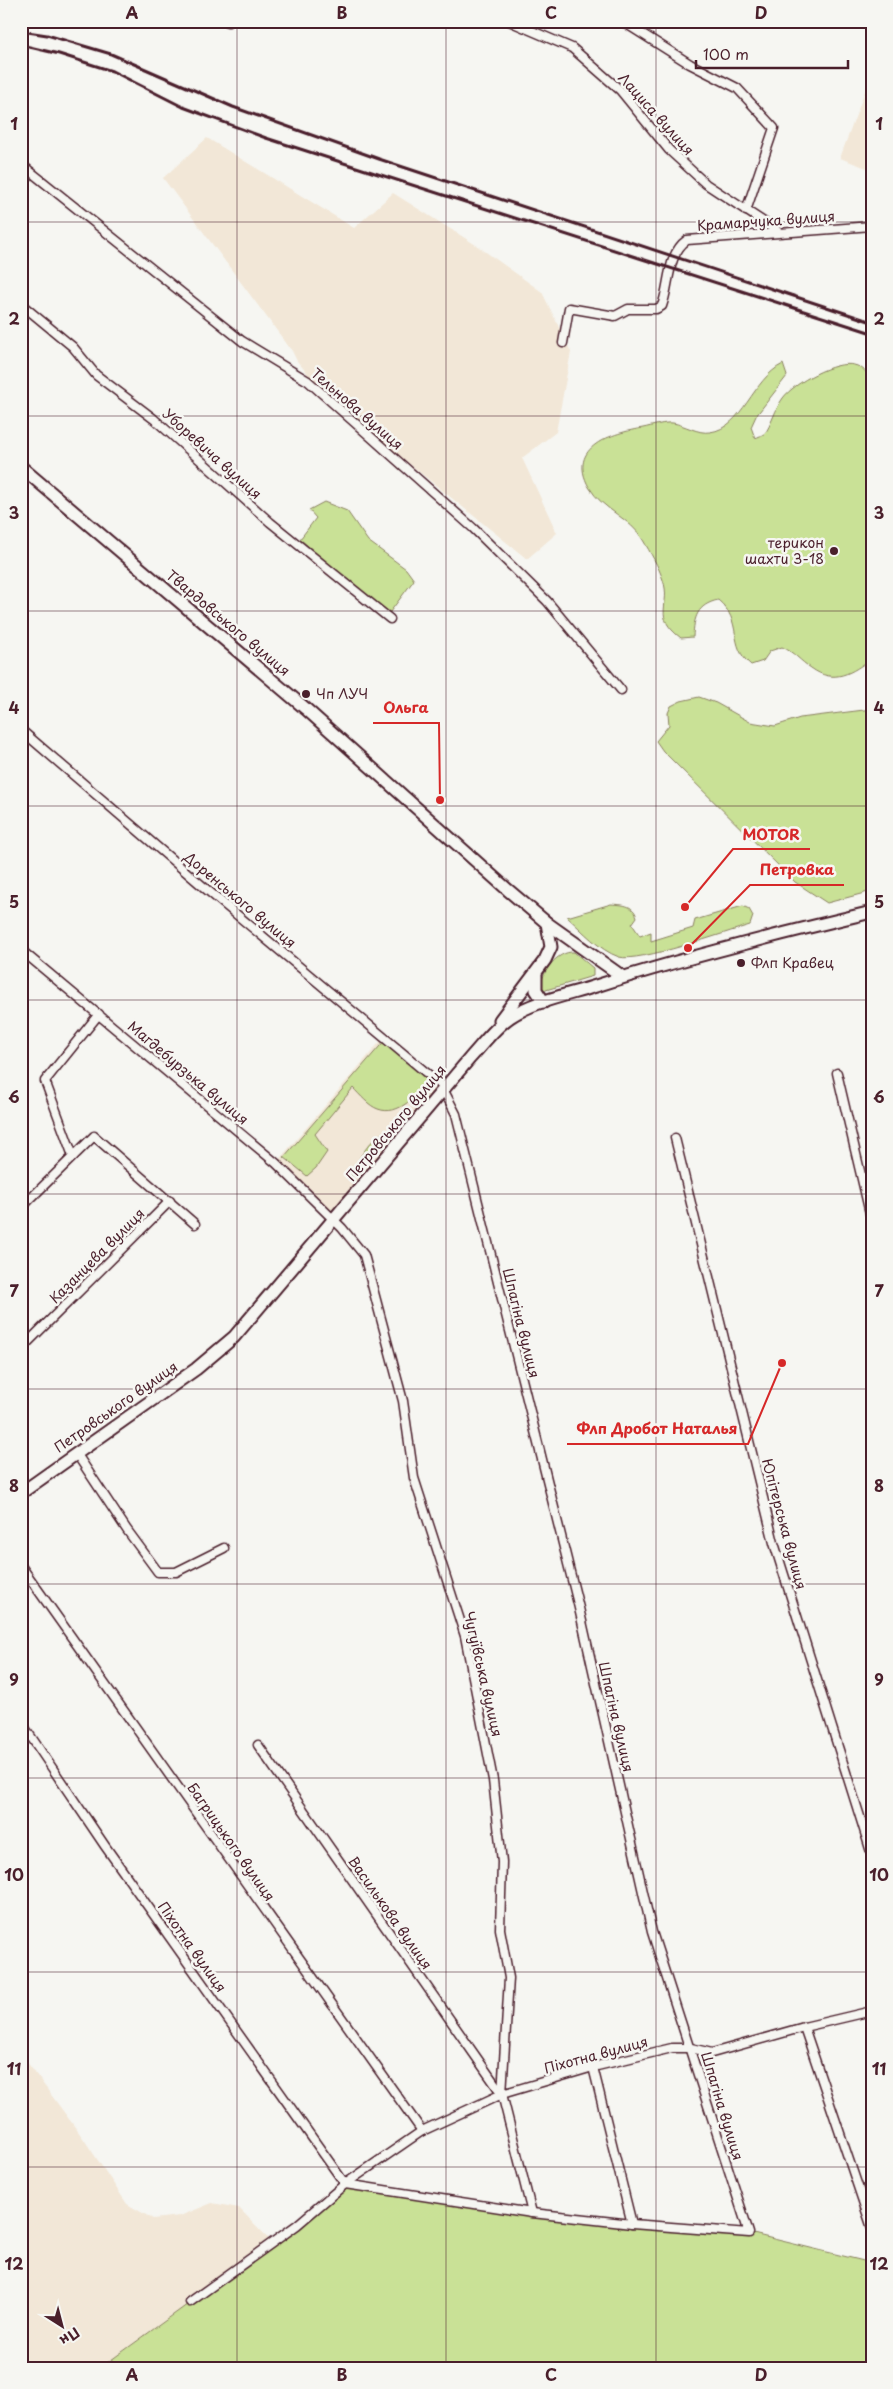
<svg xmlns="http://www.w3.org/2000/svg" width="893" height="2389" viewBox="0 0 893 2389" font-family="'Playpen Sans',sans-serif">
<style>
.built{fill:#f2e7d7}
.green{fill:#c9e196;stroke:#8a8060}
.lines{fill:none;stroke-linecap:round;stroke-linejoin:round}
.street-casing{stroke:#4a1f2b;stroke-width:11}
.secondary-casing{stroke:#4a1f2b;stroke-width:15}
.street{stroke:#f6f6f2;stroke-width:8}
.secondary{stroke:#f6f6f2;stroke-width:11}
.rail{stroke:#4a1f2b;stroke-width:3}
.grid{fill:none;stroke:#4a1f2b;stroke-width:1;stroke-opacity:0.55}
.poi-dot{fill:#4a1f2b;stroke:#f6f6f2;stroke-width:2}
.labels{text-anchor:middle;stroke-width:5;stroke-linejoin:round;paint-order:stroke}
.street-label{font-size:14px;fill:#4a1f2b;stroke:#f6f6f2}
.poi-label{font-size:14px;fill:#4a1f2b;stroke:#f6f6f2;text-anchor:start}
.leader{fill:none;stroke:#d62828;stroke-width:2}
.callout-dot{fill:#d62828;stroke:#f6f6f2;stroke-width:2}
.callout-label{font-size:15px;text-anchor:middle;font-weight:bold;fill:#d62828;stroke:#f6f6f2;stroke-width:5;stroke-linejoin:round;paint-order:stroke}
.neatline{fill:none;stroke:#4a1f2b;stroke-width:2}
.grid-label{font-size:16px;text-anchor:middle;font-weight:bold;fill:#4a1f2b}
</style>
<rect width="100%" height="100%" fill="#f6f6f2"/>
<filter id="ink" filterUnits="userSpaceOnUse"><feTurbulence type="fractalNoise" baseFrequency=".02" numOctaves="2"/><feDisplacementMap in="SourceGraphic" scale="10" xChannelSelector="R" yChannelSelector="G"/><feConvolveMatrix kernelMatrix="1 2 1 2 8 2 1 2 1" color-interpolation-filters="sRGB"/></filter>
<g filter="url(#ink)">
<g class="built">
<polygon points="872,72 872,170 840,158"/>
<polygon points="207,138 354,228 393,193 476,245 542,292 571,352 556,432 522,458 557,533 527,559 328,398 297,361 292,351 163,178"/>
<polygon points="385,1036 441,1085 328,1215 276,1163"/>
<polygon points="21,2054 83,2138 127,2204 153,2219 180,2216 212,2203 239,2208 273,2243 100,2368 21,2368"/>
</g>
<g class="green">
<path d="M783 364 787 376 756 416 751 427 755 438C758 437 763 435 765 433 770 428 776 407 783 398 794 383 835 360 854 365 863 367 867 373 872 380V658C852 673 834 685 811 668 800 661 794 652 782 647L770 651 763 661 751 665C727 645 744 622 718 600 697 605 694 617 693 637L681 638C651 615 672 606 663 580 659 567 650 552 643 540 631 518 603 511 589 487 566 446 613 433 643 428 653 426 664 422 673 423 685 425 698 434 710 432 743 428 752 379 783 364Z"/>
<polygon points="324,502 347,511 368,541 406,569 414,580 387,616 300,539 316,518 309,510"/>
<polygon points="699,697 716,703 750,722 775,726 800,718 872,709 872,891 827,903 795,882 663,751 656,741 669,725 668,713 671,706 681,701"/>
<path d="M611 904C622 905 633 904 637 917L632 924 640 936 651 932V941L693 928 695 920 743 906 749 909 753 916 750 925C726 932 639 963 619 957 599 950 583 931 567 917Z"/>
<path d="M574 952 593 968V976L546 990 541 988C541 972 557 951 574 952Z"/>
<path d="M386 1039 430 1079C418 1094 399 1117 378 1109 369 1106 360 1095 353 1088L315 1134 327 1152 316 1168 307 1176 284 1157Z"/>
<path d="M391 1129H395L354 1176H352L351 1174C360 1156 372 1135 391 1129Z"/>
<polygon points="345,2184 532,2213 749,2233 872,2263 872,2368 100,2368 297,2225"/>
</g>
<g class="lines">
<g class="street-casing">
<g id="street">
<polyline points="509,21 572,48 620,90 669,150 706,184 779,232"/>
<polyline points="622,21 690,64 737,88 774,128 746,211"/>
<polyline points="228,22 228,21"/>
<polyline points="21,164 242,341 308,381 473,528 547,601 621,690"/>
<polyline points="21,304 73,347 96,375 154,419 270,522 390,619"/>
<path d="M563 343 569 308 615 316 628 309H656L662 306C670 284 667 254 687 240L872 226"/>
<polyline points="21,730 206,889 441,1085 456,1114 579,1608 652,1932 749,2233 632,2224 532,2213 345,2184 105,1846 21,1722"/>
<polyline points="21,950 276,1163 342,1228 364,1255 403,1401 414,1478 465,1636 493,1780 502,1862 500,1929 509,1978 502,2094 532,2213"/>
<polyline points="837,1073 872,1222"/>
<polyline points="675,1138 774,1543 872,1855"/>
<polyline points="73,1156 45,1081 99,1014"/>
<polyline points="21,1208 94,1136 195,1224"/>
<polyline points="21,1349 170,1201"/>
<polyline points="76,1453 127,1530 158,1572 176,1572 224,1548"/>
<polyline points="21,1566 422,2131"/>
<polyline points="258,1745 502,2094"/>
<polyline points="804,2027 872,2228"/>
<polyline points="593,2067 632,2224"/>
<polyline points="190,2302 297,2225 345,2184 422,2131 502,2094 593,2067 672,2048 691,2048 712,2053 804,2027 872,2011"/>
</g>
</g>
<g class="secondary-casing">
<g id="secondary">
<polyline points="21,467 306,709 508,890 547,923 623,977"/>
<polyline points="536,975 536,990 544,1002"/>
<polyline points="500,1020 545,960 551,947 547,923"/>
<path d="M21 1493 196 1369 234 1337 470 1058C483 1044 494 1028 510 1017 534 1001 568 995 596 986 686 957 779 934 872 912"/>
</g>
</g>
<use href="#street" class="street"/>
<use href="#secondary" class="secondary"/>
<g class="rail">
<polyline points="21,31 47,35 111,54 233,107 379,159 872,322"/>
<polyline points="21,45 59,54 112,71 183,107 266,138 872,333"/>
</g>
</g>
</g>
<path class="grid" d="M237 21V2368M446 21V2368M656 21V2368M21 222H872M21 416H872M21 611H872M21 806H872M21 1000H872M21 1194H872M21 1389H872M21 1584H872M21 1778H872M21 1972H872M21 2167H872"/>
<g class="poi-dot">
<circle cx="834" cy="551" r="5"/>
<circle cx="306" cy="694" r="5"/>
<circle cx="741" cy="963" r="5"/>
</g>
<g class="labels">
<g class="street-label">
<text transform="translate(656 114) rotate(48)" y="5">Лациса вулиця</text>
<text transform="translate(766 221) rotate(-4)" y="5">Крамарчука вулиця</text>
<text transform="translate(357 409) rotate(41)" y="5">Тельнова вулиця</text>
<text transform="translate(212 454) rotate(42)" y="5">Уборевича вулиця</text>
<text transform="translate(228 623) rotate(40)" y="5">Твардовського вулиця</text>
<text transform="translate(240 900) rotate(40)" y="5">Доренського вулиця</text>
<text transform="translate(188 1073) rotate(40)" y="5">Магдебурзька вулиця</text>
<text transform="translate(396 1123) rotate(-50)" y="5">Петровського вулиця</text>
<text transform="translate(97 1256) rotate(-45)" y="5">Казанцева вулиця</text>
<text transform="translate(521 1323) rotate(76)" y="5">Шпагіна вулиця</text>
<text transform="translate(116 1407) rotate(-35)" y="5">Петровського вулиця</text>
<text transform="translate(784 1524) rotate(75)" y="5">Юпітерська вулиця</text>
<text transform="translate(483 1674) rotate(77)" y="5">Чугуївська вулиця</text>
<text transform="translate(616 1717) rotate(77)" y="5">Шпагіна вулиця</text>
<text transform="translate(231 1842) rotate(55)" y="5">Багрицького вулиця</text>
<text transform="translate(390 1913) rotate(55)" y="5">Василькова вулиця</text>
<text transform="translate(192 1947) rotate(55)" y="5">Піхотна вулиця</text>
<text transform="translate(596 2055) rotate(-15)" y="5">Піхотна вулиця</text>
<text transform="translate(722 2106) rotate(73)" y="5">Шпагіна вулиця</text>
</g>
<g class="poi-label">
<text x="824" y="548" text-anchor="end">терикон<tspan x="824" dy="16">шахти 3-18</tspan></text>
<text x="316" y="699">Чп ЛУЧ</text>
<text x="751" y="968">Флп Кравец</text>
</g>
</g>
<path class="leader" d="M440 800L439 723H373M685 907L733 849H810M688 948L750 885H844M782 1363L748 1444H567"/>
<g class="callout-dot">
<circle cx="440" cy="800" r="5"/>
<circle cx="685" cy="907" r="5"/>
<circle cx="688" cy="948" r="5"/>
<circle cx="782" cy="1363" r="5"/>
</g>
<g class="callout-label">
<text x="406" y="713">Ольга</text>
<text x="771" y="840">MOTOR</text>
<text x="797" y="875">Петровка</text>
<text x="657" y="1434">Флп Дробот Наталья</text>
</g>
<rect width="893" height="2389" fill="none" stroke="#f6f6f2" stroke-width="55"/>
<g transform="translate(62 2326) rotate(144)" stroke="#f6f6f2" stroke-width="4" paint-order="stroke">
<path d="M0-4L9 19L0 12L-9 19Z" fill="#4a1f2b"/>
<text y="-8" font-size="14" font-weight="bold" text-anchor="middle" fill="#4a1f2b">Пн</text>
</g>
<path d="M696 60v8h152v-8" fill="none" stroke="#4a1f2b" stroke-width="2.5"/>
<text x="703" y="60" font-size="15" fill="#4a1f2b" stroke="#f6f6f2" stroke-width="4" paint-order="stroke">100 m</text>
<rect x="28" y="28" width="838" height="2334" class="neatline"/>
<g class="grid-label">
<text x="132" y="19">A</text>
<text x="342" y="19">B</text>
<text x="551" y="19">C</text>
<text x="761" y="19">D</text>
<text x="14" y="130">1</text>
<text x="879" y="130">1</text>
<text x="14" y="325">2</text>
<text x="879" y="325">2</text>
<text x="14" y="519">3</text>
<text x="879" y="519">3</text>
<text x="14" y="714">4</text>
<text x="879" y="714">4</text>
<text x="14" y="908">5</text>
<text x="879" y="908">5</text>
<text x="14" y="1103">6</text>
<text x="879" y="1103">6</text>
<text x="14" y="1297">7</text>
<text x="879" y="1297">7</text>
<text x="14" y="1492">8</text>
<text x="879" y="1492">8</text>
<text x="14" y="1686">9</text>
<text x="879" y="1686">9</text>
<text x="14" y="1881">10</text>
<text x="879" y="1881">10</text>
<text x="14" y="2075">11</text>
<text x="879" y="2075">11</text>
<text x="14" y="2270">12</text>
<text x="879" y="2270">12</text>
<text x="132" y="2381">A</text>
<text x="342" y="2381">B</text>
<text x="551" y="2381">C</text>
<text x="761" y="2381">D</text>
</g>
</svg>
